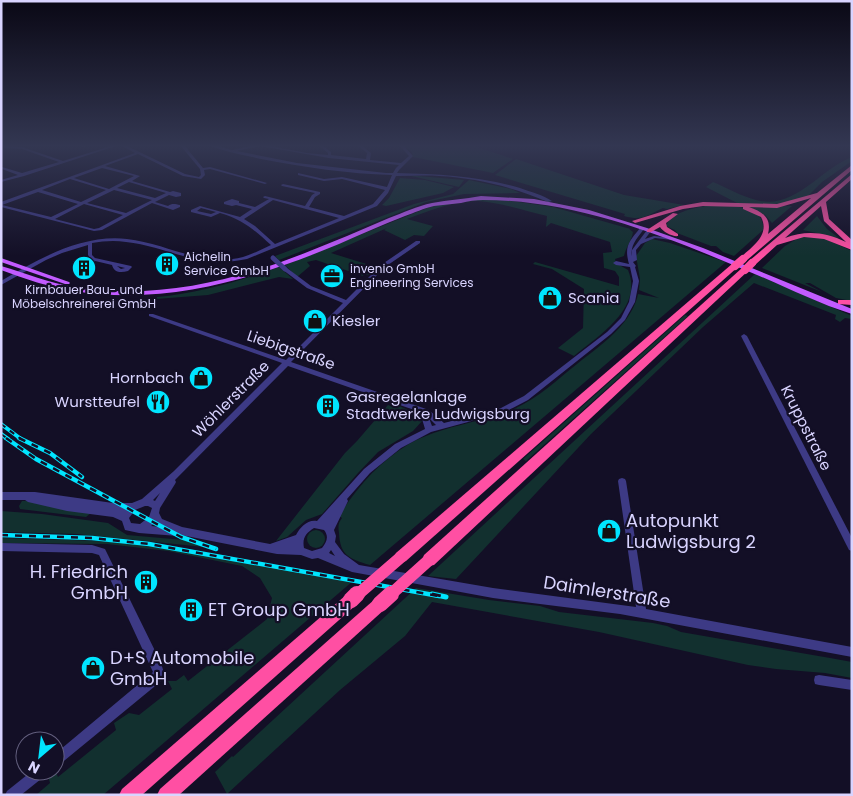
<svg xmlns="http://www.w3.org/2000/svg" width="853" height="796" viewBox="0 0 853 796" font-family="Poppins,sans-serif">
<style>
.green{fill:#12302f}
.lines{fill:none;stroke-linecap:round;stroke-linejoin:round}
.minor{fill:#3d3a85;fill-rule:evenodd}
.major{fill:#c25bff;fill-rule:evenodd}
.highway{fill:#ff4fa3;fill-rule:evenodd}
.rail-far2-casing{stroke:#00e5ff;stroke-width:4}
.rail-far1-casing{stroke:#00e5ff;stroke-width:4.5}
.rail-casing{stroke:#00e5ff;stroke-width:5}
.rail-far2{stroke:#130f26;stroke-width:2;stroke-dasharray:5.5;stroke-linecap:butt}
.rail-far1{stroke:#130f26;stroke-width:2.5;stroke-dasharray:7;stroke-linecap:butt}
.rail{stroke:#130f26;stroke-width:3;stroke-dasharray:9;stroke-linecap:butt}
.minor-bridge{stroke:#3d3a85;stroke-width:5}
.highway-bridge-far2{stroke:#ff4fa3;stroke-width:8}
.highway-bridge-far1{stroke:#ff4fa3;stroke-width:12}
.highway-bridge{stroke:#ff4fa3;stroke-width:16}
.labels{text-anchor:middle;stroke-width:4.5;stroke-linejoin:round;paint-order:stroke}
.far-poi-label{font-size:12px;fill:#d9d4ff;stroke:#130f26;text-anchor:start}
.poi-label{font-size:15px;fill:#d9d4ff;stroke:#130f26;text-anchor:start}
.street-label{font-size:15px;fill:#d9d4ff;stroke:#130f26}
.near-poi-label{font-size:18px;fill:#d9d4ff;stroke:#130f26;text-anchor:start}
.near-street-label{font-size:18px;fill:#d9d4ff;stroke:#130f26}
</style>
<rect width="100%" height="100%" fill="#130f26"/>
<g class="green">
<polygon points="403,145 471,145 513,159 493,173 413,157 412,152"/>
<path d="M852 157V161L822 182 806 198 790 204 741 205 706 187 713 182C727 188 741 196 756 200 794 211 820 169 852 157Z"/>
<path d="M516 159 624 195 684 205 667 209 663 208C646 216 643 221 624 216L625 214 495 175Z"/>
<polygon points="407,175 464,180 459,187"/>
<polygon points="400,178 425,180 454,187 443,193 386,206 382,205 389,198"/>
<polygon points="469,180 511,189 520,193 464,194 426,202 279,260 275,256 414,204 453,194"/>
<path d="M497 199 553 207 634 230 628 228 633 232C632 240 626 247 624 256L615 259 616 263 628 270C644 308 598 336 574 356L558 348 583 328 584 289 552 269 533 264 535 262 619 286V277L615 271 604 268 603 253 612 252 610 242 551 223 546 227 547 216C526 211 498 202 478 201 454 200 429 211 407 219L433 226 424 236 414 235 405 240 384 230 387 228 331 253 376 267 369 275 364 274 363 276 316 260 307 262 310 266 297 277 285 265 427 208 452 201Z"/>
<path d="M705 206C725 205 766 204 763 230L734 256 723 252 716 246H711L677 233 675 230 666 226C670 213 693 208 705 206Z"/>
<polygon points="792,206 772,223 765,215 749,207"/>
<polygon points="817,216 827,229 839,238 803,230"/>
<polygon points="800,237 821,237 852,251 852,301 836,298 810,283 805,283 822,292 762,268 785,246"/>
<path d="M652 239 670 243 726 262 370 565C349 559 340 555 339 533 338 527 338 523 342 518L339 516C357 487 379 462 409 444 443 425 481 423 516 408 538 398 558 379 577 364 593 351 612 338 625 321 631 313 636 304 638 294L659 298 639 290 640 279 636 256 645 243Z"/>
<path d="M279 267 293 279 279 277 208 295 156 299 157 297C198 293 240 281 279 267Z"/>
<polygon points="755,274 852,316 852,319 845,318 840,322 835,319 836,315 754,283 703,327 591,434 456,579 428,576"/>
<polygon points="685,315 688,316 526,461 523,459"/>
<polygon points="388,405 394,407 397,405 415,413 422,421 413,431 378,452 358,473 322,514 306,520 287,537 276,541 345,453 357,441"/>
<polygon points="22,501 27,501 92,512 86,517 20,509 19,506"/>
<polygon points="1,511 42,514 108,523 127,535 184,540 204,547 77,534 1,532"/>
<circle cx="316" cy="539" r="9"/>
<polygon points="1,538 104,541 154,547 353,581 103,795 36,795 50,783 48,776 55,770 58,777 116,730 114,723 129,713 139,715 172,689 168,681 176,681 184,675 188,681 257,627 267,619 272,598 260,578 242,566 168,551 107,544 1,543"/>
<polygon points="416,588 489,600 540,606 559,612 653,623 667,626 681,632 830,658 852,662 852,678 825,673 776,669 748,665 599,632 432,602 405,636 340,690 227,794 215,772 232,756 233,757"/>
</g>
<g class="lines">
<g class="minor">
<polygon points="79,145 83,145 85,146 83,147"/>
<polygon points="114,145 119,145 24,176 1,182 1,180 18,175 2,169 2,167 22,173 59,162 22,149 4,148 3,146 22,147 63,161"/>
<path d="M120 145H125L185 174 199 177 201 175 200 169 180 145H184L203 168 210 167 267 183 265 184 210 169 204 170 205 175 201 179 183 176 138 154 105 166 140 176 132 181 170 192 173 191 181 193V196L176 197 169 195 155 202 168 206C172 203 175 204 180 205V207L173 210 152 203 102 230 94 231 1 207V202L135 153ZM102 168 134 176 109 189 74 178ZM70 179 106 190 81 202 42 190ZM129 182 166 193 155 198 117 188ZM114 190 152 200 126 213 87 203ZM38 192 78 204 51 217 2 205ZM84 204 123 215 99 228 94 229 55 219Z"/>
<path d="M209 145H214L232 150 255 145H265L307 153 328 155V153L318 145H322L331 152V155L366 159 367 153 357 145H361L371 153 370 160 401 163 409 156 399 145H403L413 156 399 170 397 173C441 174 478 176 520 188 531 192 543 195 552 201L548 202C513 187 477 178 439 176 425 175 410 176 396 176L388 193 377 206 247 259C235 261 224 263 212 262 183 259 156 245 126 242 115 240 103 241 92 243V255L95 258 131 266 132 267 128 271C121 273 114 273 112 265L91 260 88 255V245L62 253 46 260 1 285V281C38 259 82 234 127 239 166 243 203 268 243 257 253 254 262 249 271 245 254 230 244 220 220 213L211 217 191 212V210L200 206 240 217 252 209 236 205 232 206 224 204V202L232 199 239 201V203L255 207 269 199 264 198 263 197 265 196 305 206 312 195 315 193 282 186 281 185 283 184 320 192V194L315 197 309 207 344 216 373 204 385 190 342 179 324 181 298 175V173L324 179 342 177 387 187 392 175C348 174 304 167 261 159 244 155 225 152 209 145ZM260 146 329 158 399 165 396 168 393 173H386L297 163 237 151ZM273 200 339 218 275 244 255 226 244 219ZM201 208 216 212 211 214 197 211ZM117 266 125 268 121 269Z"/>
<path d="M640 228 644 229C638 237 630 245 632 256V250L647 230 651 231 645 239 654 236 672 238 674 239 672 240 655 238 641 244 636 250 637 260 633 262 636 266 635 267 639 281 635 302 625 320 611 334 528 400 505 412 431 432 401 448 370 473 347 499 348 501 334 530 336 536 335 542 344 554 359 565 493 588 636 607 618 481 619 479 622 478 625 479 626 481 646 609 852 647V657L620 614 493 598 352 572 318 558 312 559 301 555 277 554 181 535 178 536 139 533 125 530 122 521 113 517 67 511 28 502 25 500H1V492H35L113 503H132L142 499 174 471 282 363 149 316V314H153L286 360 343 303 307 288 283 270V268H287L311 286 346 300 381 265 416 241H420V243L385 267 291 362 429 410 444 423 501 408 524 396 607 332 621 318 629 302 633 281 630 267 616 265 613 263 616 261 629 264C624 246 629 242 640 228ZM288 366 420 412 425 429 395 444 364 469 317 521C308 519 300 527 296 535L270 544 182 527 162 519 159 513 160 508 175 484 176 482 175 480ZM429 418 436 425 432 426ZM160 493 155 501 153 500ZM145 506H148L152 508 149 517 140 524 131 523 129 518 135 510ZM155 523 156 525 161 527 151 526ZM314 528 324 530C329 536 327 542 322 548L312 551 304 548C302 538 306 533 314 528ZM331 550 335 556 329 553Z"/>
<polygon points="744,334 747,336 852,538 852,551 849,550 741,336"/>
<polygon points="1,543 92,545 105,549 161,663 164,673 160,682 59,765 55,767 55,754 153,672 99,555 92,553 1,551"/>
<polygon points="819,675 852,680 852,690 819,685 815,684 814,680 815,676"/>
<polygon points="32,771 48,771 46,775 21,795 5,795 7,791"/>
</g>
<g class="major">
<path d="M481 196 534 199 589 210 647 228 703 248 852 309V314C819 304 788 288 757 275 670 238 578 200 483 200 476 200 468 201 461 203 452 204 443 205 434 206 424 208 414 213 405 216 382 225 361 234 339 244 255 279 166 306 74 291 49 287 25 279 1 270V266C26 273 49 283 74 287 153 300 231 282 305 253 333 242 361 230 389 218 403 213 417 206 432 203 448 200 465 199 481 196Z"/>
<polygon points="1,258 69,282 70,283 69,284 65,284 1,262"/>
</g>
<g class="highway">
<path d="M852 165V170L746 261H740L739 259C750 248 771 236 761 217L743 209V207L703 206 683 209 635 223 632 221 680 206 703 202 777 204 817 193ZM811 198 768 234C772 218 763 212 749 207L777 208Z"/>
<path d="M852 174V179L826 202 829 219 852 240V250L824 239 804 237 777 245 755 265H749V261ZM821 206 824 221 846 242C825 232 806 230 785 238Z"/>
<path d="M673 213 678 214 666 223 667 227 678 234V236C673 237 663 232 660 227L651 232H647V230Z"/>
<polygon points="732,264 738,264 739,266 406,561 401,563 396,561 394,557 396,553"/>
<polygon points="742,268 745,268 749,270 434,565 429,566 424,565 422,560 424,555"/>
<polygon points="838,300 852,300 852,305 838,304"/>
<polygon points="351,593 356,595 358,600 356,605 142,795 119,795 122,789 346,595"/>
<polygon points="380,597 385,599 387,604 385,609 179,795 157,795 160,789 375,599"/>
</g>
<g class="rail-far2-casing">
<g id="rail-far2">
<polyline points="1,424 21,439"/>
<polyline points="1,434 8,439"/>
</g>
</g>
<g class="rail-far1-casing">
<g id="rail-far1">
<polyline points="6,438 36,459 181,537 216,549"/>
<polyline points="19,438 50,453 82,477"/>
<polyline points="1,535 92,538 149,544 439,596"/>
</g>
</g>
<g class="rail-casing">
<polyline id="rail" points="432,594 446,597"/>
</g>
<use href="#rail-far2" class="rail-far2"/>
<use href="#rail-far1" class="rail-far1"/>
<use href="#rail" class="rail"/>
<polyline class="minor-bridge" points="273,258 285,269"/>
<g class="highway-bridge-far2">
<polyline points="735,266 743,259"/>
<polyline points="745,270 752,263"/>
</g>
<g class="highway-bridge-far1">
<polyline points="356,596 401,557"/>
<polyline points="389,596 429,560"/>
</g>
<g class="highway-bridge">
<polyline points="351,600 357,594"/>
<polyline points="380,604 391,594"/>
</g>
</g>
<linearGradient id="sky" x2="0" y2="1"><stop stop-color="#0a0815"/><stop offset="0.57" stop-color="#333752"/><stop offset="1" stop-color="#333752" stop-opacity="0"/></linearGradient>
<rect width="853" height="256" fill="url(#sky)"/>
<defs>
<g id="building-disc" transform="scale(1.25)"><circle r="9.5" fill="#00e5ff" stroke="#130f26"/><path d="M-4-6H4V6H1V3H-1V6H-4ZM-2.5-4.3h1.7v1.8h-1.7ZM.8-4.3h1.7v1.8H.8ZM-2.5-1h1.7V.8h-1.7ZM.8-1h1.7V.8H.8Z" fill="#111"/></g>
<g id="office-disc" transform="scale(1.25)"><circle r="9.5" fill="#00e5ff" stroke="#130f26"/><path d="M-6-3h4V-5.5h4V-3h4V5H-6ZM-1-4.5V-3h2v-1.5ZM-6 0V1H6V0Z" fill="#111"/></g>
<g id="shop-disc" transform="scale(1.25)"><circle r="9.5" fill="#00e5ff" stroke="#130f26"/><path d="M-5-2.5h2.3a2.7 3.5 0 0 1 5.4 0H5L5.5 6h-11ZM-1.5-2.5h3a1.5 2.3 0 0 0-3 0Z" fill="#111"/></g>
<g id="restaurant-disc" transform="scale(1.25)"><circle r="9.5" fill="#00e5ff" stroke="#130f26"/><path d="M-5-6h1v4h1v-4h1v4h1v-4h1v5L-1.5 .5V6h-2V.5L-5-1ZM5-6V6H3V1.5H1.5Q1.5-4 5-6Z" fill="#111"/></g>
</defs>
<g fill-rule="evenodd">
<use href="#building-disc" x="167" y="264"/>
<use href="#building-disc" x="84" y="268"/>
<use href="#office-disc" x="332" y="276"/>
<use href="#shop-disc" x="550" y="298"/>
<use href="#shop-disc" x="315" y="321"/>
<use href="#shop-disc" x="201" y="378"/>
<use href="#restaurant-disc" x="158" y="402"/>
<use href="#building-disc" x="328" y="406"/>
<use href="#shop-disc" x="609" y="531"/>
<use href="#building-disc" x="146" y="582"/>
<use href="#building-disc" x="191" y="610"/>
<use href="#shop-disc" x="93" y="668"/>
</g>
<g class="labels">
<g class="far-poi-label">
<text x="184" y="261">Aichelin<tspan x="184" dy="14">Service GmbH</tspan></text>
<text x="350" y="273">invenio GmbH<tspan x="350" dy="14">Engineering Services</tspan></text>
<text x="84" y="294" text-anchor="middle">Kirnbauer Bau- und<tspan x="84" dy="14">Möbelschreinerei GmbH</tspan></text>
</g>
<g class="poi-label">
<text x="568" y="303">Scania</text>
<text x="332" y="326">Kiesler</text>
<text x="184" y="383" text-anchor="end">Hornbach</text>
<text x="346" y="402">Gasregelanlage<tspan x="346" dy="17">Stadtwerke Ludwigsburg</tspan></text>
<text x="140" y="407" text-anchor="end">Wurstteufel</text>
</g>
<g class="street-label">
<text transform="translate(291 350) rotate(19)" y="5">Liebigstraße</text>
<text transform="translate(231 399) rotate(-45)" y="5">Wöhlerstraße</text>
<text transform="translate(806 428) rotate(63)" y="5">Kruppstraße</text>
</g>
<g class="near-poi-label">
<text x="626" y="527">Autopunkt<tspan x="626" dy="21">Ludwigsburg 2</tspan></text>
<text x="128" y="578" text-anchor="end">H. Friedrich<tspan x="128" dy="21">GmbH</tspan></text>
<text x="208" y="616">ET Group GmbH</text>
<text x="110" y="664">D+S Automobile<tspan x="110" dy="21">GmbH</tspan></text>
</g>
<g class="near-street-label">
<text transform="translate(607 592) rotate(9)" y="6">Daimlerstraße</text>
</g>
</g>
<rect width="853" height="796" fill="none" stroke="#d9d4ff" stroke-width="5"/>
<g transform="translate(40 756) rotate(208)"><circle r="24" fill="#130f26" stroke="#625e7d"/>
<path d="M0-4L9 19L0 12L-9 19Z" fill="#00e5ff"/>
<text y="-8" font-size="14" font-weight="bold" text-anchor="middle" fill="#d9d4ff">N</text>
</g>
</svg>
